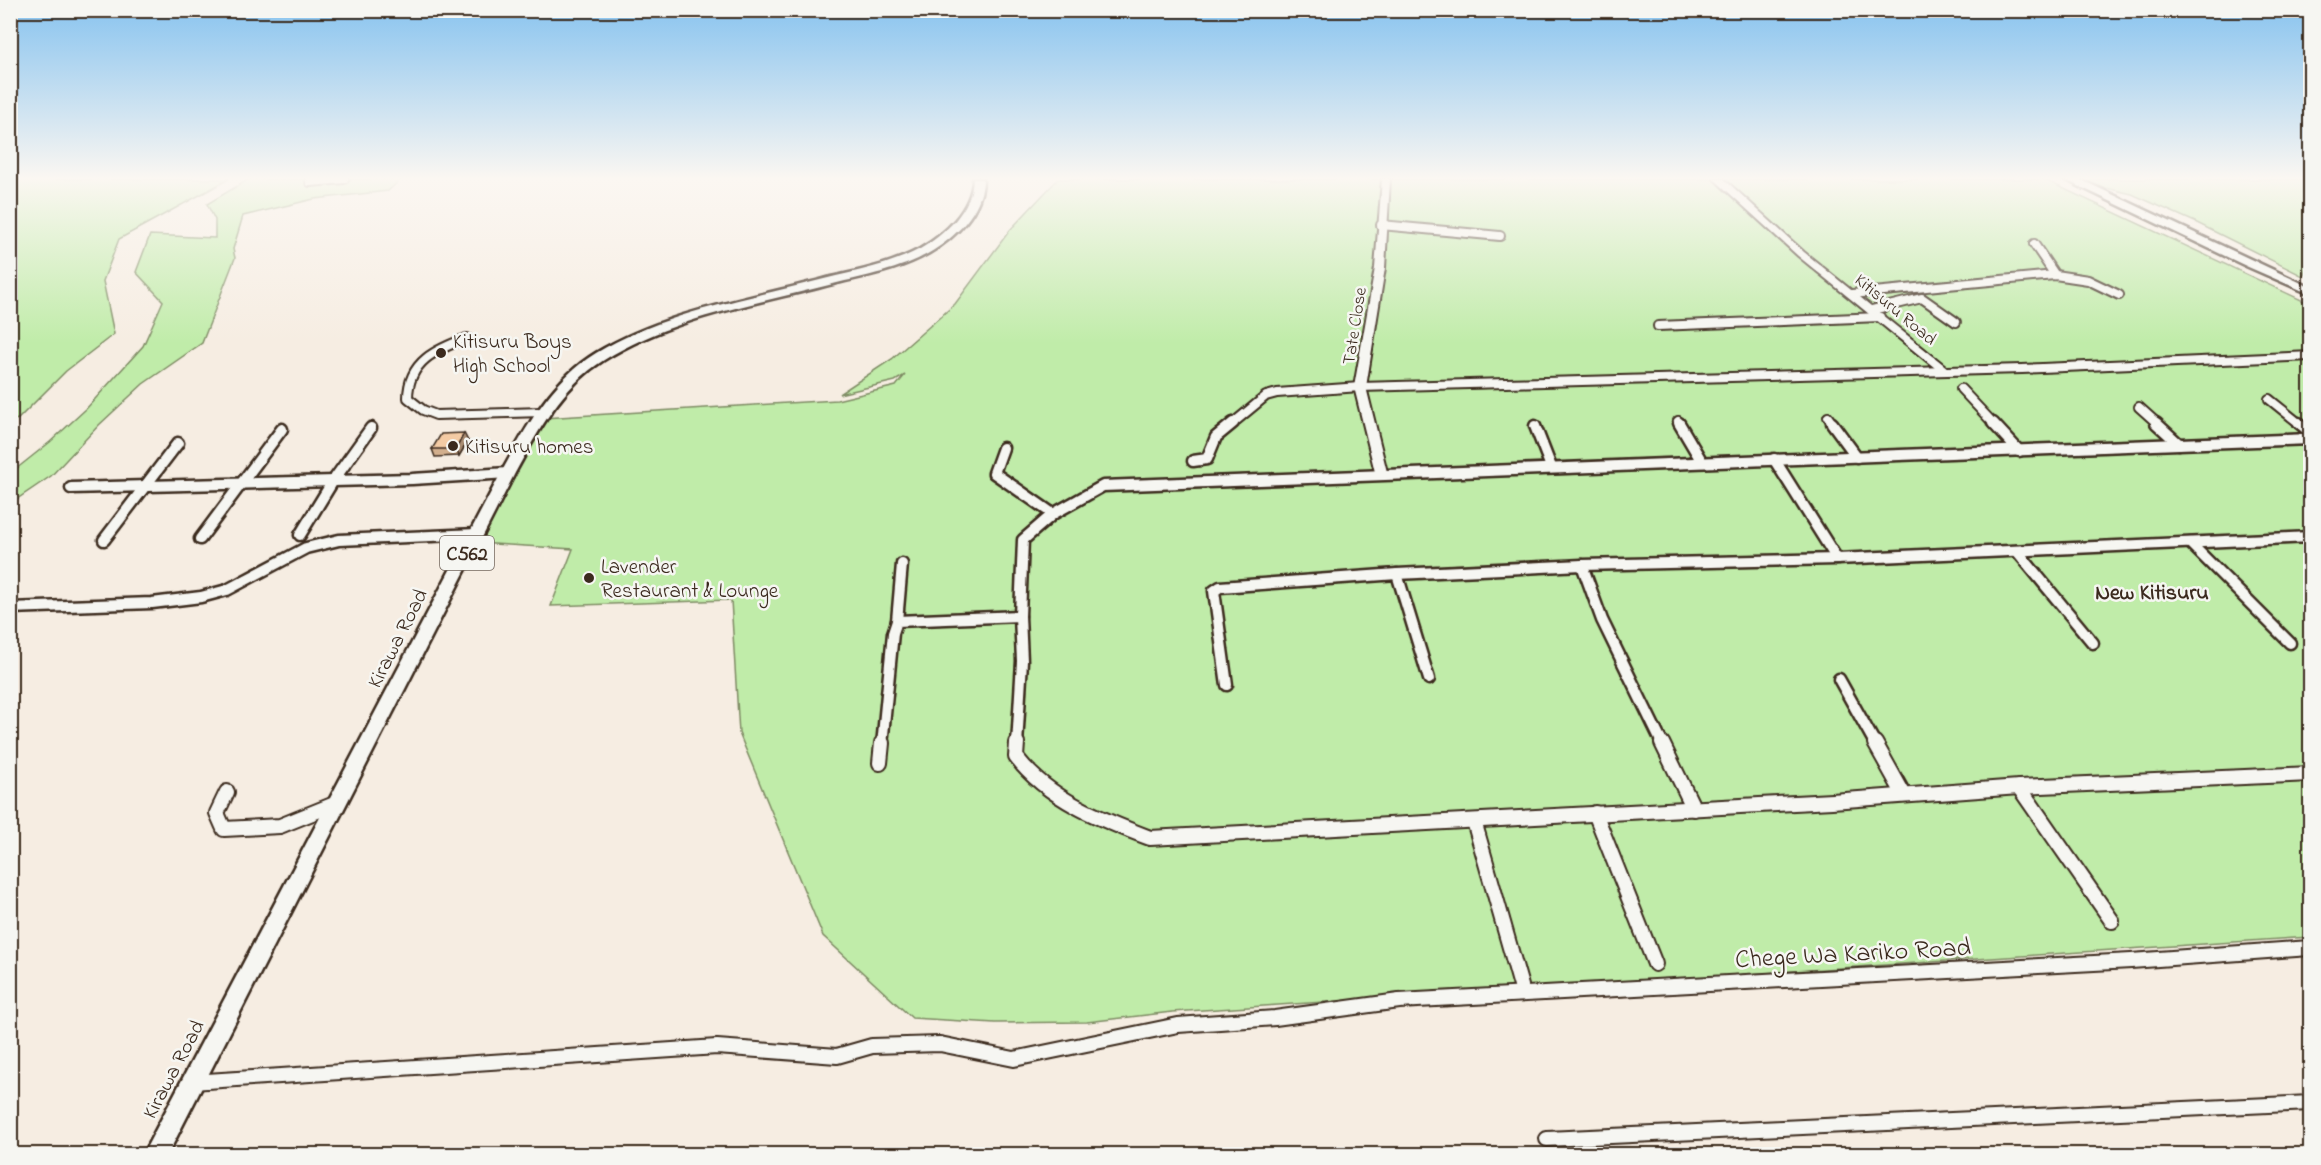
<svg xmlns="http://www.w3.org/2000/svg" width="2321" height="1165" viewBox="0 0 2321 1165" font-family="'Indie Flower',sans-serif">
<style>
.green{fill:#c0eca9;stroke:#7e8b64;stroke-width:1.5}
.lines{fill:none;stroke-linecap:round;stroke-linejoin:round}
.minor-far2-casing{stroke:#3b2a1e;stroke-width:12}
.minor-far1-casing{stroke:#3b2a1e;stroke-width:15}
.minor-casing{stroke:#3b2a1e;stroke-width:18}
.tertiary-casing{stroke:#3b2a1e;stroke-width:4}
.secondary-casing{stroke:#3b2a1e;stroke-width:5}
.primary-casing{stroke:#3b2a1e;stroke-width:5}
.minor-far2{stroke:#f6f6f2;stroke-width:8}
.minor-far1{stroke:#f6f6f2;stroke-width:10}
.minor{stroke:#f6f6f2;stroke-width:14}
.tertiary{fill:#f6f6f2;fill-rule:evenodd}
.secondary{fill:#f6f6f2;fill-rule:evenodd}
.primary{fill:#f6f6f2;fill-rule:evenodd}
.wall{fill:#d2af8d;stroke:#3b2a1e;stroke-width:1.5}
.shaded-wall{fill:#ab8e73;stroke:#3b2a1e;stroke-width:1.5}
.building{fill:#f4cba4;stroke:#3b2a1e;stroke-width:1.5}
.poi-dot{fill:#3b2a1e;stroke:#f6f6f2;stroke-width:2}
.labels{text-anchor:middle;stroke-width:5;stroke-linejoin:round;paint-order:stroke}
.far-street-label{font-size:18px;fill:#3b2a1e;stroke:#f6f6f2}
.shield{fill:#f6f6f2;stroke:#73675e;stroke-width:1.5}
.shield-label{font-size:20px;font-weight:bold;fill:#3b2a1e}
.poi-label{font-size:21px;fill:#3b2a1e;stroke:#f6f6f2;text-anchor:start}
.street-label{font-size:21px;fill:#3b2a1e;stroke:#f6f6f2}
.neighbourhood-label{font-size:22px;font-weight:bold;fill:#3b2a1e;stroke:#f6f6f2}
.near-street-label{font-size:26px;fill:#3b2a1e;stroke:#f6f6f2}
</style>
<rect width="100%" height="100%" fill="#f6ede2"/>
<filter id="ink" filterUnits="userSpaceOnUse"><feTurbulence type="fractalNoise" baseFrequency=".0167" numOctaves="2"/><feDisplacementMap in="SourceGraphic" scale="12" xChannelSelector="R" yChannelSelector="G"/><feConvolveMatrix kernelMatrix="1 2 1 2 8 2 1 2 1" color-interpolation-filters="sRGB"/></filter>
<g filter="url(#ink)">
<g class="green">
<polygon points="11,179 229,179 119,239 103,281 114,334 66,371 18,419 11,421"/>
<polygon points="249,179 406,179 400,180 388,191 314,199 243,216 233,249 235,258 202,343 143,384 99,425 51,476 11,503 11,473 50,442 86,409 143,346 163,301 136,272 150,235 215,238 215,220 207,204"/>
<polygon points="1058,179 2043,179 2310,304 2310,937 1172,1012 1087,1022 995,1023 912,1018 823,936 739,733 731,600 551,606 573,549 478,543 543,418 837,400 896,386 905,375 895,381 839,394 892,359 955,304 1010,230"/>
<polygon points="2067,179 2310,179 2310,259 2303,276 2195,222 2132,194"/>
</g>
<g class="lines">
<g class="minor-far2-casing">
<g id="minor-far2">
<polyline points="310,182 344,179"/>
<polyline points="1381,225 1500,236"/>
<polyline points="2034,244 2055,275"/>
<polyline points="1852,294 2055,275 2088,280 2119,295"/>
<polyline points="1872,310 1922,298 1956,322"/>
<polyline points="1658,326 1880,317"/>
<path d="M467 338C437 349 408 361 408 398L423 410 436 415 542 412"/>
<polyline points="1961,389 1994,424"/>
<polyline points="2269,399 2300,424"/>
<polyline points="2139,407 2158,424"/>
<polyline points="1828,417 1833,424"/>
<polyline points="1678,421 1680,424"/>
<polyline points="1232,424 1266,396 1277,393 1360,387 2022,369 2310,356"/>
</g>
</g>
<g class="minor-far1-casing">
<g id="minor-far1">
<polyline points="1679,423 1702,462"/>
<polyline points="1832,423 1857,457"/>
<polyline points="1993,423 2019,451"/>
<polyline points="2156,423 2179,444"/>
<polyline points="2299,423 2310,432"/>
<polyline points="1535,426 1551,467"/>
<polyline points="1003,448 994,473 1053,514"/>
<polyline points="1774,459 1837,559"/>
<polyline points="1193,461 1207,459 1216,437 1233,423"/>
<polyline points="71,488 412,479 508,473"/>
<polyline points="300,535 333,481 371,428"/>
<polyline points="200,539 282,429"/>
<polyline points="104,540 178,443"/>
<polyline points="2190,543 2290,643"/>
<polyline points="2017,551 2093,643"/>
<polyline points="1582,565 1602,620 1663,745"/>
<polyline points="1397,574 1429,679"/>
<polyline points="10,608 152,603 201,597 227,590 306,548 339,540 477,534"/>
<polyline points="897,621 902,564"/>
<polyline points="1839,679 1876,745"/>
<polyline points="1227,685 1214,591 1220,587 1397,574 1582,565 1837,559 2310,537"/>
<polyline points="882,745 893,633 897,621 1020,616"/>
<polyline points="1017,745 1022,661 1020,616 1023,540 1053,514 1103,486 2310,439"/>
</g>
</g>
<g class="minor-casing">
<g id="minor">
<path d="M1017 743 1016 757C1048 799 1102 820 1150 838L1832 801 2019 787 2310 774"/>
<polyline points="1662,743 1694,809"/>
<polyline points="1875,743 1904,795"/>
<polyline points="880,763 882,743"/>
<polyline points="2019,787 2112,921"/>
<polyline points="227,792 217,813 224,829 280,826 337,803"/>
<polyline points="1595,813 1655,964"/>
<polyline points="1474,821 1521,986"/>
<polyline points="192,1082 717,1047 837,1056 872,1046 940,1044 1014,1059 1178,1025 1275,1018 1399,1001 2131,961 2310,948"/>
<polyline points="1547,1139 2310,1103"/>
</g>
</g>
<g class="tertiary-casing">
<g id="tertiary">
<polygon points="1382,179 1390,179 1385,268 1366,387 1388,476 1382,480 1376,476 1354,387 1375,268"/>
<polygon points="1714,179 1724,179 1804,252 1948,368 1948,372 1940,372 1798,256"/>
</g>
</g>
<g class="secondary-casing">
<polygon id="secondary" points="2064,179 2079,179 2103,190 2310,287 2310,294 2246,266"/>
</g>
<g class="primary-casing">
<path id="primary" d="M973 179H983C983 211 954 239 929 253 900 270 865 276 833 284 757 304 672 317 604 360 561 387 539 430 515 473L168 1154H143L501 473C526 428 550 381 596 353 664 312 748 299 824 279 856 271 891 265 920 249 944 235 972 210 973 179Z"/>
</g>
<use href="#minor-far2" class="minor-far2"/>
<use href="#minor-far1" class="minor-far1"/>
<use href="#minor" class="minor"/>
<use href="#tertiary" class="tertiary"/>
<use href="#secondary" class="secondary"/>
<use href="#primary" class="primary"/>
</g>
<polygon class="wall" points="468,441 459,456 435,457 432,449"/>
<polygon class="shaded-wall" points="464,433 468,441 459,456 456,449"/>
<polygon class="building" points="464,433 456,449 432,449 441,434"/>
</g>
<linearGradient id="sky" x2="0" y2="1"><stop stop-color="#87c3ef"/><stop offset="0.52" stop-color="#fbf7f2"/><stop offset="1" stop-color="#fbf7f2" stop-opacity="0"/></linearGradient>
<rect width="2321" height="343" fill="url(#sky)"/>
<g class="poi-dot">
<circle cx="441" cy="353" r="6"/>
<circle cx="453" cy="446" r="6"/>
<circle cx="589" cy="578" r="6"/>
</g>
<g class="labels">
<g class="far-street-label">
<text transform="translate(1896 309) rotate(40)" y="6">Kitisuru Road</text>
<text transform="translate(1354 326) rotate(-81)" y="6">Tate Close</text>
</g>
<rect class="shield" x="440" y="536" width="54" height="34" rx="4.5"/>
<g class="shield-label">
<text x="467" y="560">C562</text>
</g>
<g class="poi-label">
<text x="453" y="348">Kitisuru Boys<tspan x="453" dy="24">High School</tspan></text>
<text x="465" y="453">Kitisuru homes</text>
<text x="601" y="573">Lavender<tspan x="601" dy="24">Restaurant &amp; Lounge</tspan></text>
</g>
<g class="street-label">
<text transform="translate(397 638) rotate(-63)" y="7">Kirawa Road</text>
<text transform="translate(173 1069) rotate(-62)" y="7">Kirawa Road</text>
</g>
<g class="neighbourhood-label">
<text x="2152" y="599">New Kitisuru</text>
</g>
<g class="near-street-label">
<text transform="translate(1853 952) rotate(-3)" y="9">Chege Wa Kariko Road</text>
</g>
</g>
<rect width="2321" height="1165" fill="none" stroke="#f6f6f2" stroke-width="36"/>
<rect x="18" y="18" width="2285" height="1129" fill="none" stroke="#3b2a1e" stroke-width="2" filter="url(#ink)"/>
</svg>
